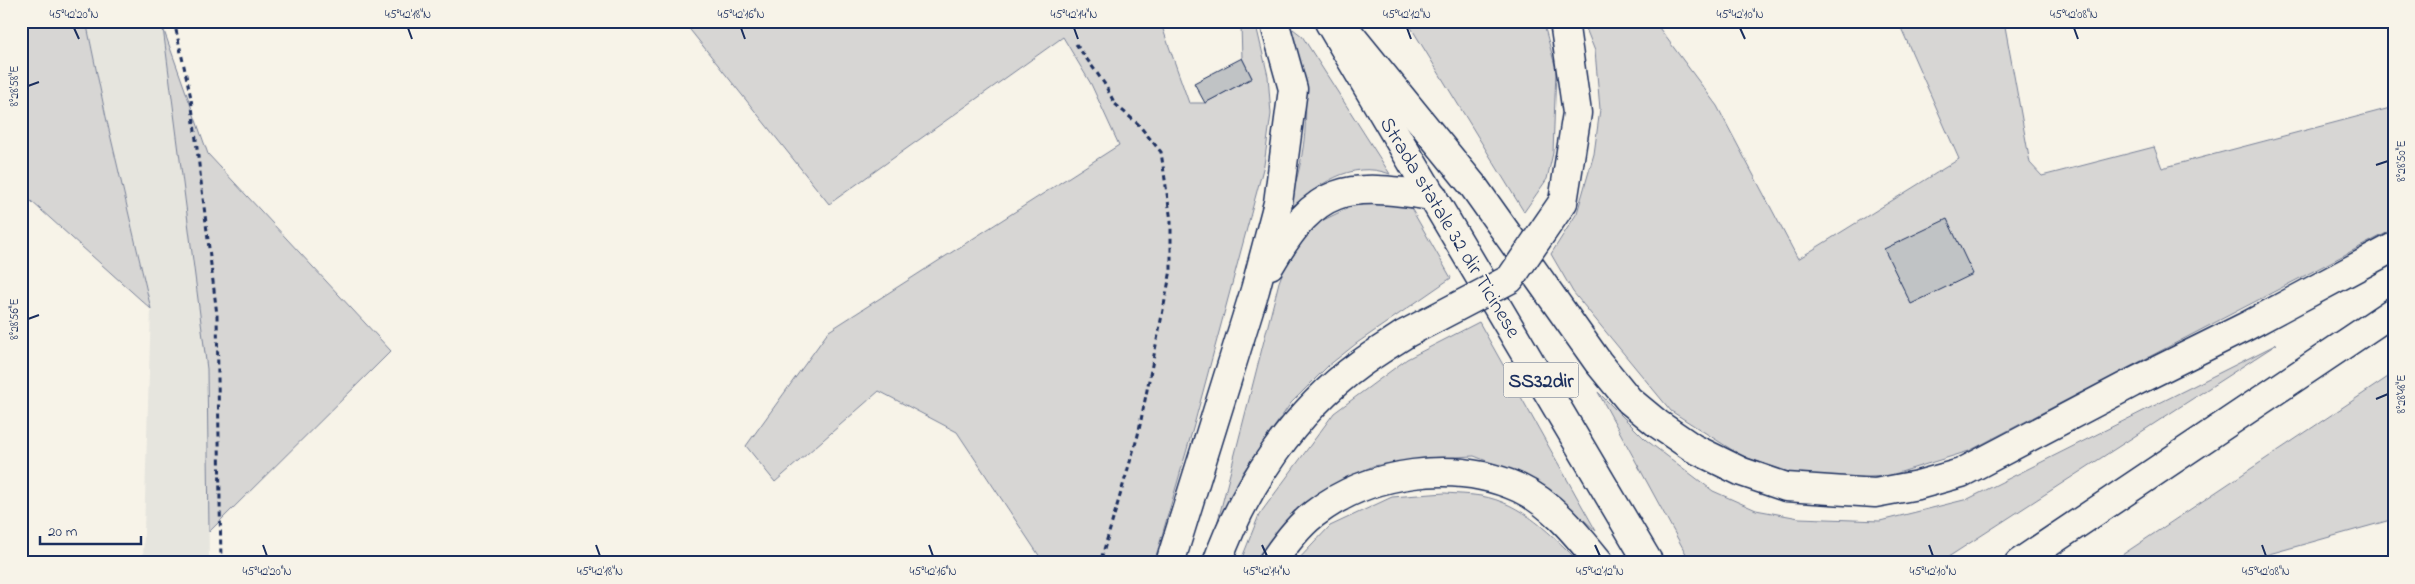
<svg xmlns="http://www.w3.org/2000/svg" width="2415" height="584" viewBox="0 0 2415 584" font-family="'Indie Flower',sans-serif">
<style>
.built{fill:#e6e5de}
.green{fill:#d7d6d4;stroke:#798299}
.building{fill:#c0c3c5;stroke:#1b2f5e}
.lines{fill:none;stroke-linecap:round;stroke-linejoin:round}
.major-casing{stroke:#1b2f5e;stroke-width:31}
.highway-casing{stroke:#1b2f5e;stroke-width:31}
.path{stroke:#1b2f5e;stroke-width:3;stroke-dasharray:5 4;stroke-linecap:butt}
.major{stroke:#f7f3e8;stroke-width:28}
.highway{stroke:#f7f3e8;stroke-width:28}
.highway-bridge-casing{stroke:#1b2f5e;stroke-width:31;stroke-linecap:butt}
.highway-bridge{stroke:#f7f3e8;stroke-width:28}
.ticks{fill:none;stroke:#1b2f5e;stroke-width:2}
.labels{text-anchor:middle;stroke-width:4.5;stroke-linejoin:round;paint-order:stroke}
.shield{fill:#f7f3e8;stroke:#5d6a87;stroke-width:1}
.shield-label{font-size:20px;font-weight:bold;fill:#1b2f5e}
.street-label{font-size:21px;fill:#1b2f5e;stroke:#f7f3e8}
.neatline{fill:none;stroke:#1b2f5e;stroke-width:2}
.ticks-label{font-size:12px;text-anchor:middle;fill:#1b2f5e}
</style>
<rect width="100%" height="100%" fill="#f7f3e8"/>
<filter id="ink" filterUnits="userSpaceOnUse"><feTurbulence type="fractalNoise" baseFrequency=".02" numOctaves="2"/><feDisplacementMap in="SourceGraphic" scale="10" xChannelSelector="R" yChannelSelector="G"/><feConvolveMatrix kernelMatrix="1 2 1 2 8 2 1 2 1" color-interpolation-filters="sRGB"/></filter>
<g filter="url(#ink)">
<polygon class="built" points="86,21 162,21 163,28 207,369 209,563 143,563 151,308 106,117"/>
<g class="green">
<polygon points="21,21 86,21 106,117 151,309 21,192"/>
<polygon points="683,21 1160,21 1189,103 1205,103 1252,78 1242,58 1241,25 1236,21 1255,21 1268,76 1271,114 1264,165 1194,425 1154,563 1044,563 957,432 879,391 775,482 746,446 829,331 1119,145 1091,84 1063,37 829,204"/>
<polygon points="1407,21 1543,21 1556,69 1553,153 1547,179 1524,212"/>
<polygon points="1583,21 1654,21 1717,106 1798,259 1959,159 1898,21 2004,21 2030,163 2042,176 2154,147 2162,168 2394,107 2394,229 1969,451 1888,476 1807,480 1740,455 1671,411 1573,292 1551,254 1577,213 1594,154 1600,109 1595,51"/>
<polygon points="163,28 208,154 391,351 209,532 207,369"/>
<path d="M1293 29 1302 36 1390 174C1350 159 1317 186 1287 211 1308 150 1314 95 1291 33Z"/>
<polygon points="1363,201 1402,203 1411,208 1451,278 1357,343 1328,366 1291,403 1243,472 1214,536 1279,282 1287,261 1313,225"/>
<polygon points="1479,322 1596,531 1553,492 1515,472 1474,456 1420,459 1373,466 1321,491 1284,526 1257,563 1240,563 1259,515 1334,413 1407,359"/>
<polygon points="2277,344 1939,563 1691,563 1598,392 1646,440 1713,491 1756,510 1799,518 1880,521 1968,499"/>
<polygon points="2394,373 2394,519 2237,563 2110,563"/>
<path d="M1445 493C1457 494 1469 494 1481 496 1522 503 1552 535 1580 563H1295L1330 526 1392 497Z"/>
</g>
<g class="building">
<polygon points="1242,58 1252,78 1205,103 1194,83"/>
<polygon points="1947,219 1973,274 1911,304 1884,249"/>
</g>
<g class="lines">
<g class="major-casing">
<polyline id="major" points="1329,22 1649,563"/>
</g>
<g class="highway-casing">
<g id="highway">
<polyline points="1339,21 1474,187 1598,362 1629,400 1658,424 1693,448 1742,472 1786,487 1875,493 1918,485 1961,473 2132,383 2247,326 2394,247"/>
<polyline points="1563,202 1577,113 1564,21"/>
<path d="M1270 265C1317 184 1345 183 1433 196"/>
<polyline points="1170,563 1255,290 1278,203 1293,89 1274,21"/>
<path d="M1217 563C1244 487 1295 411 1360 364 1375 353 1390 344 1405 334"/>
<path d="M1272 563C1284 545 1297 527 1314 514 1369 471 1455 459 1519 488 1553 504 1577 535 1600 563"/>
<polyline points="2019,563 2394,311"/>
</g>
</g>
<g class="path">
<polyline points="174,21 191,98 217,315 221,563"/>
<polyline points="1076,44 1104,83 1115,104 1138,124 1161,152 1171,221 1171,270 1138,435 1100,563"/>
</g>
<use href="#major" class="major"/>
<use href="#highway" class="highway"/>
<g class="highway-bridge-casing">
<polyline id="highway-bridge" points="1405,334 1510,279 1563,202"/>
</g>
<use href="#highway-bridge" class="highway-bridge"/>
</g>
</g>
<path class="ticks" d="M74 28 79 39M408 28 412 39M741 28 745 39M1074 28 1078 39M1407 28 1411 39M1740 28 1745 39M2074 28 2078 39M28 86 39 82M2376 165 2388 161M28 319 39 315M2376 399 2388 394M263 545 267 556M596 545 600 556M929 545 933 556M1262 545 1267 556M1595 545 1600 556M1929 545 1933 556M2262 545 2266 556"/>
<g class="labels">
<rect class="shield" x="1503.5" y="362.5" width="75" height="35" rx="4"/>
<g class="shield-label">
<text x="1541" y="387">SS32dir</text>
</g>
<g class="street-label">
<text transform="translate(1451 227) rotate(59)" y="7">Strada statale 32 dir Ticinese</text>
</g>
</g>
<rect width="2415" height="584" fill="none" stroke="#f7f3e8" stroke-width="55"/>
<path d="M40 536v8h101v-8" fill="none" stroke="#1b2f5e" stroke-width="2.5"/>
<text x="48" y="536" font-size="15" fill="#1b2f5e" stroke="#f7f3e8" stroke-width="4" paint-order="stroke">20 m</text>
<rect x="28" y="28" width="2360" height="528" class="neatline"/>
<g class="ticks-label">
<text x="74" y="18">45°42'20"N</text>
<text x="408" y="18">45°42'18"N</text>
<text x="741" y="18">45°42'16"N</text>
<text x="1074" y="18">45°42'14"N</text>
<text x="1407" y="18">45°42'12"N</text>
<text x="1740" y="18">45°42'10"N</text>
<text x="2074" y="18">45°42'08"N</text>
<text transform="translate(14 86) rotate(-90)" y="4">8°28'58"E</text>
<text transform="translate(2401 161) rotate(-90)" y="4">8°28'50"E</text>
<text transform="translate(14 319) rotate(-90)" y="4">8°28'56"E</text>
<text transform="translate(2401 394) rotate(-90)" y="4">8°28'48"E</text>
<text x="267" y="575">45°42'20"N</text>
<text x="600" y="575">45°42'18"N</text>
<text x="933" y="575">45°42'16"N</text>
<text x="1267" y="575">45°42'14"N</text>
<text x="1600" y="575">45°42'12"N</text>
<text x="1933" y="575">45°42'10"N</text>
<text x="2266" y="575">45°42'08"N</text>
</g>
</svg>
